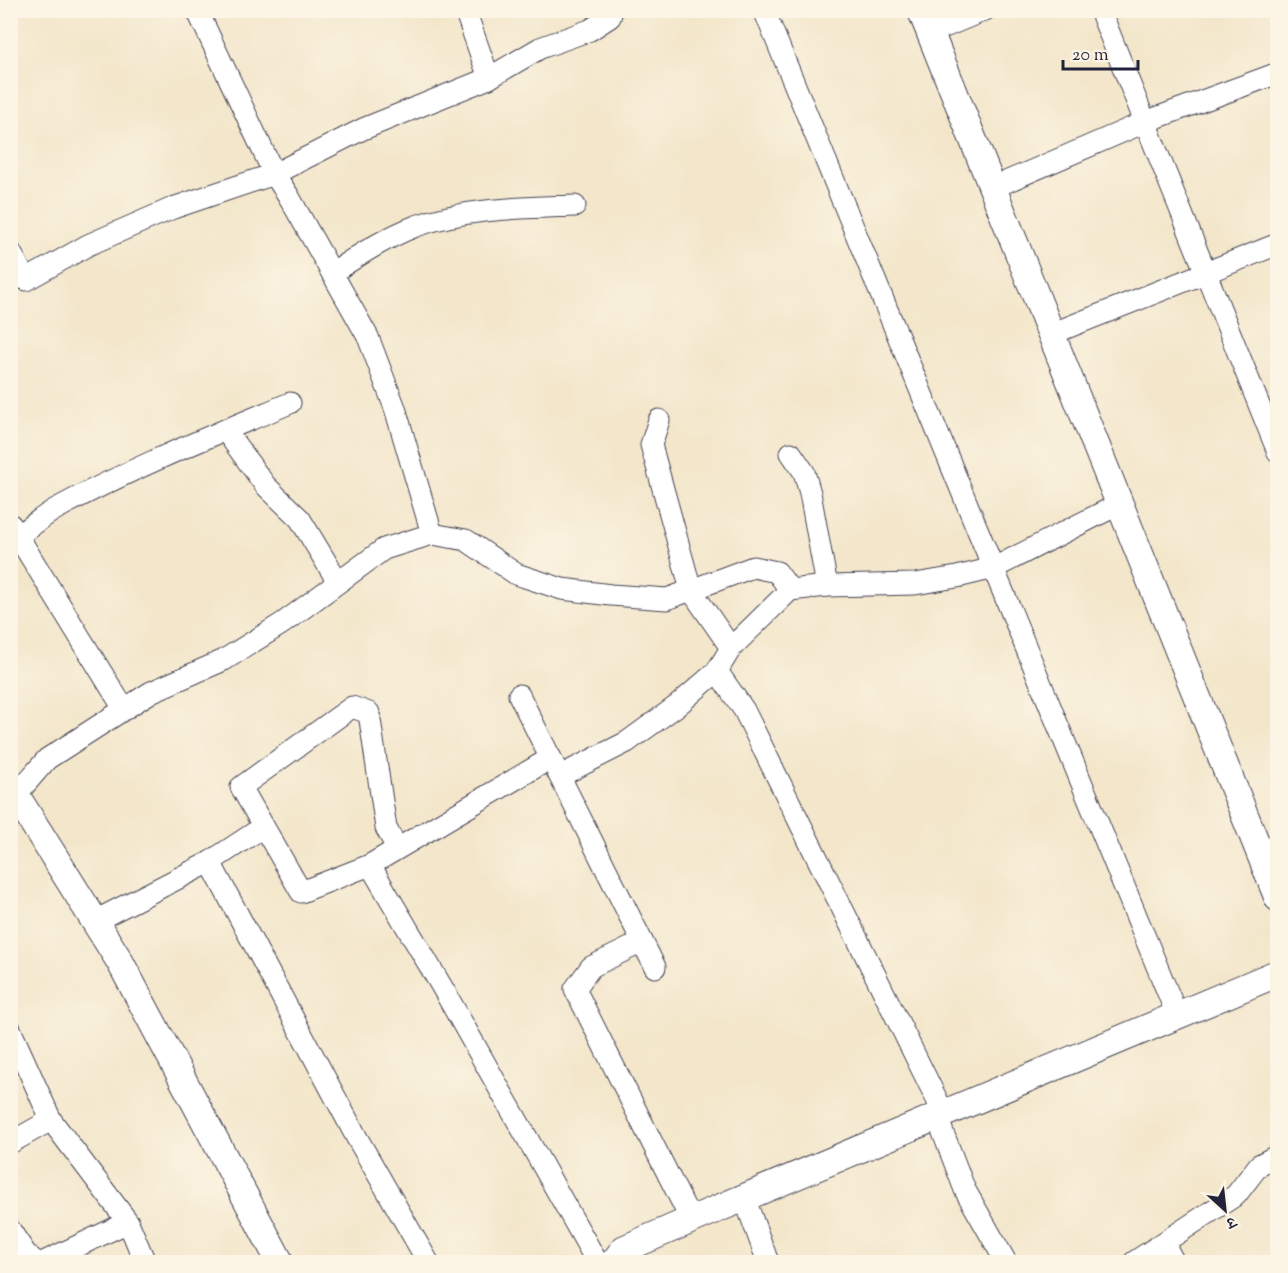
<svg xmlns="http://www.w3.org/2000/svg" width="1288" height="1273" viewBox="0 0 1288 1273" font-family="'Sorts Mill Goudy','Noto Serif Devanagari',serif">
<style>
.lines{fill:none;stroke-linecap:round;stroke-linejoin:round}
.minor-casing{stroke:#413f50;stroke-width:23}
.tertiary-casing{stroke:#413f50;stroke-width:29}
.minor{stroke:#fff;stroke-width:21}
.tertiary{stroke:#fff;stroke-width:27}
</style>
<rect width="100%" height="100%" fill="#fcf5e5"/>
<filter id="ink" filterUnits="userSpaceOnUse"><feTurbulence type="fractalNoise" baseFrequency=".0167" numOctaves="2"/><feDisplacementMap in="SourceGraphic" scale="12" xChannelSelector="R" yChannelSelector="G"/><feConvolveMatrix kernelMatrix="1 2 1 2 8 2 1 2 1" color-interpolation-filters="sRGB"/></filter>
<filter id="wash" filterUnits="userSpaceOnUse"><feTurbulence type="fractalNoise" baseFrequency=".008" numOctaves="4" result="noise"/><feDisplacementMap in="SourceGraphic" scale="24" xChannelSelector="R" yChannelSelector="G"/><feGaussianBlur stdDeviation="1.35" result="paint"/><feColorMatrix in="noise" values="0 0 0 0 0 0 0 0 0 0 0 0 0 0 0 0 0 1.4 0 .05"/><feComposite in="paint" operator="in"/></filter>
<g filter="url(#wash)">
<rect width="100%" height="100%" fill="#f3e6ca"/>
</g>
<g filter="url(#ink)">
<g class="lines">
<g class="minor-casing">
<g id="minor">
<polyline points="465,10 489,78"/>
<polyline points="764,10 1177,1015"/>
<polyline points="1100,10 1278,452"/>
<polyline points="930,33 985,10"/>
<polyline points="992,188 1145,122 1278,73"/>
<polyline points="10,251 26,280 88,245 173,208 274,174 363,129 489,78 540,48 590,30 610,17 612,10"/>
<path d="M332 273C359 255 385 238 416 226 466 208 523 208 575 206"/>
<polyline points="1051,334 1278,244"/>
<polyline points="659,420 651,445 691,590 731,648"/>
<polyline points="225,430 265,485 300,519 338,582"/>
<polyline points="791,453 804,472 810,493 827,586"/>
<polyline points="11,525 124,709"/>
<polyline points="432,534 466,540 516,574 562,589 611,595 667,599 753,567 777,572 790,590 827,586 915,584 957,577 994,568 1119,504"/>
<path d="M10 540C27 531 40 518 56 509 131 468 211 436 290 403"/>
<polyline points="717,671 744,710 944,1114"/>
<polyline points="519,695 655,967"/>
<polyline points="560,776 627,742 678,705 717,671 731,648 790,590"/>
<polyline points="16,795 47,759 151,692 224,660 283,623 384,549 432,534 395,408 368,337 288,195 274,174 197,10"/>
<polyline points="397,848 386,828 369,713 352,707 241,787 301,892 370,865 551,758"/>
<polyline points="210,862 357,1138 428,1262"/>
<polyline points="370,865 442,987 597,1262"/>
<polyline points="95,921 210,862 263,827"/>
<polyline points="642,942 591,967 575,989 691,1220"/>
<polyline points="10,1029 51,1120 10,1143"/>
<polyline points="937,1117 965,1190 1006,1262"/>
<polyline points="51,1120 128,1222"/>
<polyline points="744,1197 768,1262"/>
<polyline points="10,1230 26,1254 36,1262"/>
<polyline points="1164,1244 1174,1262"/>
<polyline points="44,1262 128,1222 145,1262"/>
<polyline points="1134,1262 1236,1195 1259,1165 1278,1155"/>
</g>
</g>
<g class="tertiary-casing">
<g id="tertiary">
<polyline points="921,10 1278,898"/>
<polyline points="10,786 119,960 280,1262"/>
<polyline points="614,1262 624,1249 691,1220 1278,973"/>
</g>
</g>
<use href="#minor" class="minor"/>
<use href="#tertiary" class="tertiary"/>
</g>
</g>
<rect width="1288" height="1273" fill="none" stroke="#fcf5e5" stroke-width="36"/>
<g transform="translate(1225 1210) rotate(153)" stroke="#fcf5e5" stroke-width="4.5" paint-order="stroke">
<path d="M0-4.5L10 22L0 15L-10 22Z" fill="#22223b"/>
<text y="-9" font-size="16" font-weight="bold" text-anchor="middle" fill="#22223b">उ</text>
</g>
<path d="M1063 60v9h75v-9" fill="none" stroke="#22223b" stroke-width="3"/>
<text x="1072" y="60" font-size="18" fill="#22223b" stroke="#fcf5e5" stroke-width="4.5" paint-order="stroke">20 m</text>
</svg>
